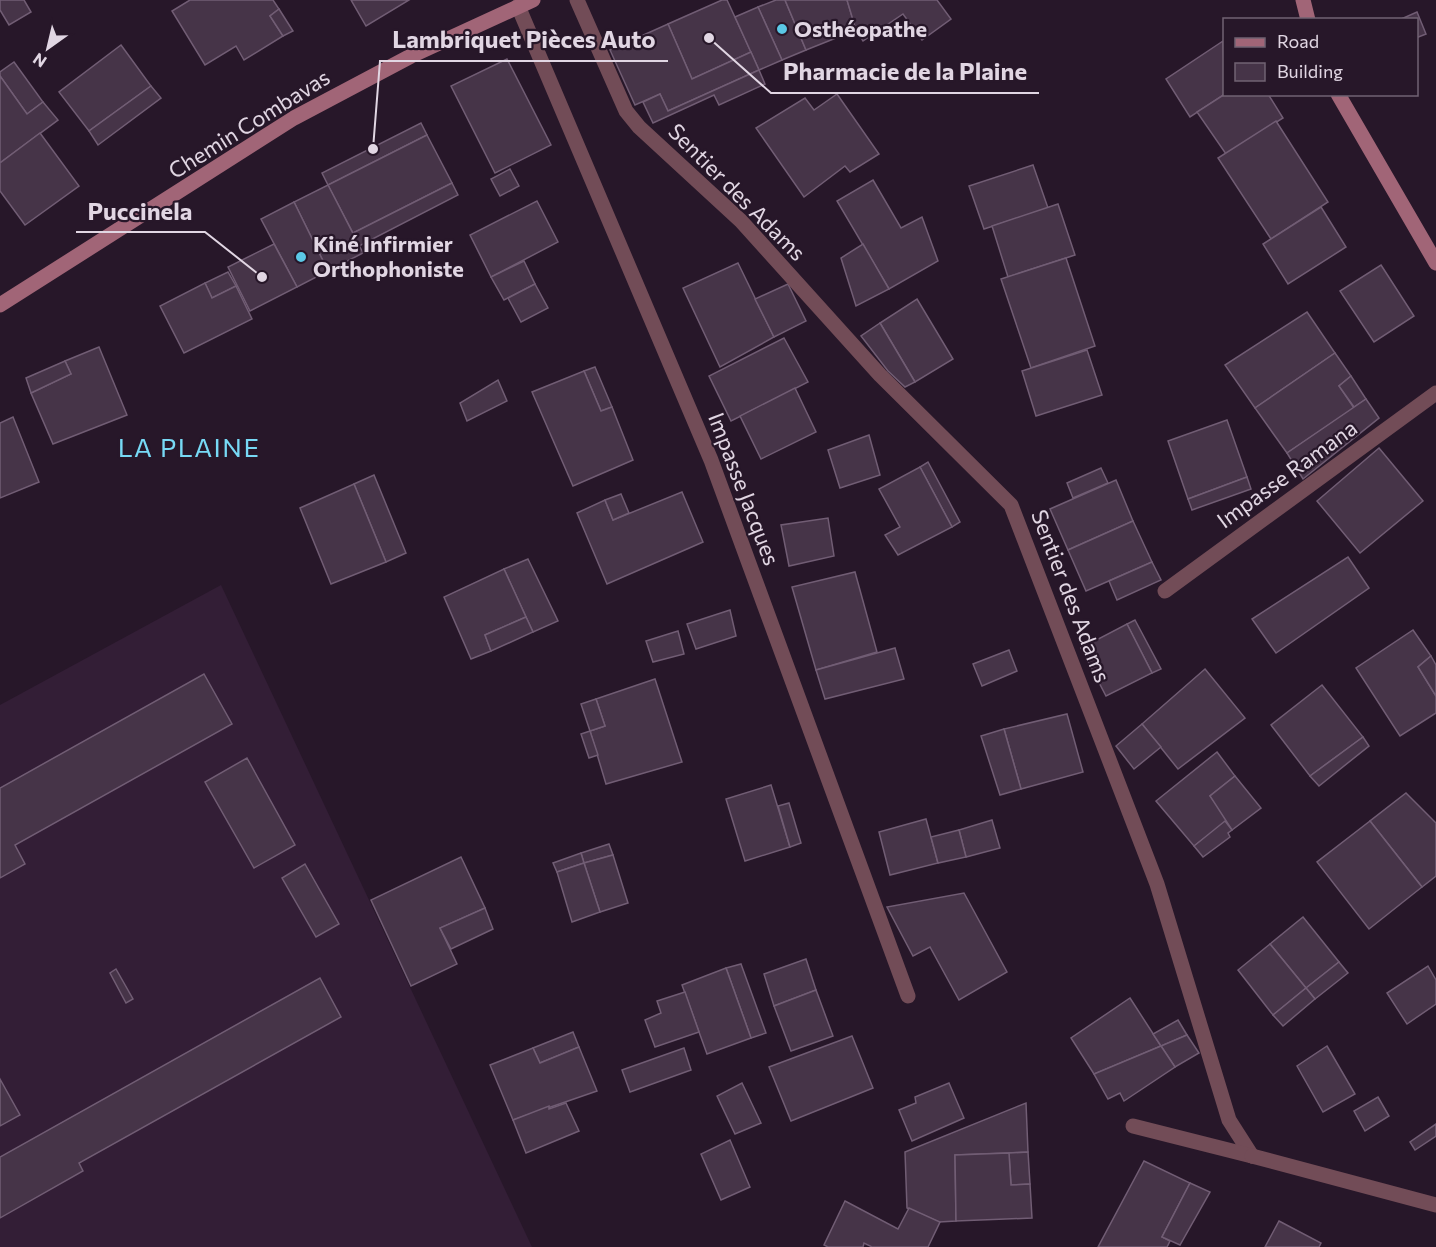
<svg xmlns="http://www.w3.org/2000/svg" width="1436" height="1247" viewBox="0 0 1436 1247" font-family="Commissioner,sans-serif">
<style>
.built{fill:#331e36}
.building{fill:#463448;stroke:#715d74;stroke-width:1.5}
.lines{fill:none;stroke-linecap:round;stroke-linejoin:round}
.lane{stroke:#724c57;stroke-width:15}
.street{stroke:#724c57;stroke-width:15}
.secondary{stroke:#a16577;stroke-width:15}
.poi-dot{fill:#5bc8e6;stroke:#271729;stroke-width:2}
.labels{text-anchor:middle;stroke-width:4.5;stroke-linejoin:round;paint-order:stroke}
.poi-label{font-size:22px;font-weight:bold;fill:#e1d6e3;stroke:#271729;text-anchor:start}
.street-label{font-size:22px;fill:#e1d6e3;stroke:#271729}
.quarter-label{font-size:26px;letter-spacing:1.5px;fill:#77d9f5;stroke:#271729}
.leader{fill:none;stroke:#e1d6e3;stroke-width:2}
.callout-dot{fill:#e1d6e3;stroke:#271729;stroke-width:2}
.callout-label{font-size:24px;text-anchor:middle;font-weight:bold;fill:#e1d6e3;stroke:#271729;stroke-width:4.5;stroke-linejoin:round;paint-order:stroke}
</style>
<rect width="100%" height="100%" fill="#271729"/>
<polygon class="built" points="221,585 532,1247 0,1247 0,705"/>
<g class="building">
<polygon points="0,0 24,0 31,12 9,25 0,10"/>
<polygon points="190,0 273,0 279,9 270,16 283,36 244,60 236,46 205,65 172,11"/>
<polygon points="351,0 409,0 366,26"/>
<polygon points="722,0 727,0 751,52 692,79 668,24"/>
<polygon points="776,0 785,0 806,50 782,60 758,7"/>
<polygon points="785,0 847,0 856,30 806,50"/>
<polygon points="847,0 937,0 951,19 922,40 903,14 863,41 856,30"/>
<polygon points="758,7 782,60 759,70 735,17"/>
<polygon points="279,9 293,31 283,36 270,16"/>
<polygon points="1417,12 1426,34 1416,38 1416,20 1399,20"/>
<polygon points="668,24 692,79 751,52 759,70 668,111 660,94 635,105 610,50"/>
<polygon points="1223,41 1225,94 1190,117 1166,79"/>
<polygon points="121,45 151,86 89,131 59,92"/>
<polygon points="507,59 551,145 495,173 451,86"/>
<polygon points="14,62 43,102 27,114 0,76 0,72"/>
<polygon points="759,70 765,84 719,105 714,95 653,123 643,102 660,94 668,111"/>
<polygon points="0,76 27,114 43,102 58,120 0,163"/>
<polygon points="151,86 161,98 98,145 89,131"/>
<polygon points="837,94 879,154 850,172 845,166 804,197 756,128 805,98 814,110"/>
<polygon points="1225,94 1268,94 1283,118 1226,154 1197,112"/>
<polygon points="1276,121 1328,202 1271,239 1218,158"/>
<polygon points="421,123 427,135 328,185 322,173"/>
<polygon points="40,133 79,186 25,225 0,191 0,163"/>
<polygon points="427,135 452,183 353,233 328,185"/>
<polygon points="1033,165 1048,208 984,229 969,186"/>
<polygon points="510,169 519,186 500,196 491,179"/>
<polygon points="873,180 901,228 922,217 938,261 889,289 837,201"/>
<polygon points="452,183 458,195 359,246 353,233"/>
<polygon points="328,185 363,253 328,271 294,202"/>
<polygon points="537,201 558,242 491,277 470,235"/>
<polygon points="294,202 328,271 297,287 261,219"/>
<polygon points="1058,204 1075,255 1008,277 992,226"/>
<polygon points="1321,207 1346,247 1288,284 1263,244"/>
<polygon points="274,244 297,287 250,311 228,267"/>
<polygon points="863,244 889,289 856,306 841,258"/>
<polygon points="1066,258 1095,346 1031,368 1001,279"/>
<polygon points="524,261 535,284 504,300 491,277"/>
<polygon points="738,263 774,337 720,367 683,288"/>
<polygon points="1381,265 1414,316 1374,342 1340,291"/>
<polygon points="228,272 236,286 212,298 205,283"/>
<polygon points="205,283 212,298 236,286 252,319 184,353 160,306"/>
<polygon points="535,284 548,308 521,322 508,298"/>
<polygon points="788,284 806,321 774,337 755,299"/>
<polygon points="917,299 953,359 915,382 880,323"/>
<polygon points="1307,312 1335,353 1255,408 1225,365"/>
<polygon points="880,323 915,382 905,387 888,371 861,336"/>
<polygon points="784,338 808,382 731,421 709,376"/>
<polygon points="99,347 127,415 53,444 31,393 71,374 65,361"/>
<polygon points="1087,350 1102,395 1036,416 1022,371"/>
<polygon points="1335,353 1351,376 1339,386 1354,408 1287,453 1255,408"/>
<polygon points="65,361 71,374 31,393 26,378"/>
<polygon points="595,367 612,407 601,411 584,371"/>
<polygon points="584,371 601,411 612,407 633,460 573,486 532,392"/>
<polygon points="1351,376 1366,399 1354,407 1339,386"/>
<polygon points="498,380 507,401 467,421 460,403"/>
<polygon points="795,388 816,432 761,459 740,416"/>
<polygon points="1366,399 1379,418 1303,479 1287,453"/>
<polygon points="13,417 39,482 0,498 0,423"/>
<polygon points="1227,420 1247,477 1188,499 1168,441"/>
<polygon points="869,435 880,475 840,488 828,450"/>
<polygon points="1379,448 1423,501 1360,553 1317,501"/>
<polygon points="928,462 960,522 952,527 920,467"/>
<polygon points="920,467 952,527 898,555 885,535 900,527 879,489"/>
<polygon points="1101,468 1108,483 1073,498 1067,483"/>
<polygon points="374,475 406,553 386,562 354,484"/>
<polygon points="1247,477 1251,489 1192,510 1188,499"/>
<polygon points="1116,480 1133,521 1068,550 1050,509"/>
<polygon points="354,484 386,562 331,584 300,508"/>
<polygon points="682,492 703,542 607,584 577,513 605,500 613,520"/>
<polygon points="621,494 629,513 613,520 605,500"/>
<polygon points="828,518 834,556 789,566 781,525"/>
<polygon points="1133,521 1152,562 1086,591 1068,550"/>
<polygon points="1348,557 1369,588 1276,653 1252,619"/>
<polygon points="528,559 558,621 533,632 504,569"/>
<polygon points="1152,562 1161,580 1117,600 1109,581"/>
<polygon points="504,569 526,617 485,635 491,651 471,659 444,597"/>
<polygon points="855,572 877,652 816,670 792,587"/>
<polygon points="730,610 736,636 696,649 687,624"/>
<polygon points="526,617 533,632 491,651 485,635"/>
<polygon points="1135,620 1161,669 1152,673 1127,624"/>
<polygon points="1127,624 1152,673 1106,696 1081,648"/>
<polygon points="1413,630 1431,656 1418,667 1436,696 1436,713 1400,736 1356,668"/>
<polygon points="678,631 684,654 653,662 646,641"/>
<polygon points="895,648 904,679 825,699 816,670"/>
<polygon points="1009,650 1017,671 982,686 973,664"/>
<polygon points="1431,656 1436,665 1436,696 1418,667"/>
<polygon points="1205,669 1245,718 1178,769 1142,724"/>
<polygon points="204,674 232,724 15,845 25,864 0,878 0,788"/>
<polygon points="655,679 682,762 606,784 590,731 605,726 596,699"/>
<polygon points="1322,685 1363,737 1310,776 1271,725"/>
<polygon points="596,699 605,726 590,731 581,704"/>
<polygon points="1067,714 1083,772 1021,789 1004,729"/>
<polygon points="1142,724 1161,747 1134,769 1116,746"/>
<polygon points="1004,729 1021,789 1000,795 981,736"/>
<polygon points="590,731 598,755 589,758 581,734"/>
<polygon points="1363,737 1369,746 1319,786 1310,776"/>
<polygon points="1217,752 1235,776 1210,796 1228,820 1194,846 1156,801"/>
<polygon points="247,758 295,845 254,868 205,782"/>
<polygon points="1235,776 1261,808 1232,830 1210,796"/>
<polygon points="771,785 790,847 745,861 726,799"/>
<polygon points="1406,793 1436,823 1436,876 1422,887 1370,821"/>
<polygon points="789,803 801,843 790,847 778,806"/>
<polygon points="926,819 938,863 890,875 879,832"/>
<polygon points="992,820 1000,848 966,857 959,830"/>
<polygon points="1225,821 1232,830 1228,833 1230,837 1203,857 1194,846"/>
<polygon points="1370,821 1422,887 1369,929 1317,862"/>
<polygon points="959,830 966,857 938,863 931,837"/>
<polygon points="609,844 613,855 584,863 581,853"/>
<polygon points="581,853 584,863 557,872 553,863"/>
<polygon points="613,855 628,903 600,912 584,863"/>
<polygon points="461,857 485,908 440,928 457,964 411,986 371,900"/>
<polygon points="584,863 600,912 572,922 557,872"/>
<polygon points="305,864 339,924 316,937 282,878"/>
<polygon points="964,893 1007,972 959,1000 930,947 913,956 887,907"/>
<polygon points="485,908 493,929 451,949 440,928"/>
<polygon points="1303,917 1339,962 1306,988 1270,944"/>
<polygon points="1270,944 1306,988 1273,1015 1238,970"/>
<polygon points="806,959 816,990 774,1006 764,974"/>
<polygon points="1339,962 1348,973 1315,999 1306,988"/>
<polygon points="741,964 766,1033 751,1038 726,968"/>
<polygon points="1428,966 1436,980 1436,1004 1407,1024 1387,993"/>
<polygon points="726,968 751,1038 707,1054 682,985"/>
<polygon points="116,969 133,999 126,1003 110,973"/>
<polygon points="320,978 341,1017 79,1163 83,1171 0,1218 0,1157"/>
<polygon points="1306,988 1315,999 1283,1026 1273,1015"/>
<polygon points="816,990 833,1036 791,1051 774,1006"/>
<polygon points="685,992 699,1032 655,1047 645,1020 661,1013 657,1001"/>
<polygon points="1130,998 1161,1046 1094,1074 1071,1038"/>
<polygon points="1178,1020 1187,1035 1161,1046 1153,1034"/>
<polygon points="573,1032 579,1047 540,1063 533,1048"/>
<polygon points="1187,1035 1199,1053 1175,1067 1161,1046"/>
<polygon points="852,1036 873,1088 791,1121 769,1067"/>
<polygon points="1161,1046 1175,1067 1124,1101 1120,1093 1108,1099 1094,1074"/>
<polygon points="1327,1046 1355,1094 1323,1112 1297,1066"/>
<polygon points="579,1047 597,1091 513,1120 490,1065 533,1048 540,1063"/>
<polygon points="684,1048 691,1070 630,1092 622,1070"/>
<polygon points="0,1079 20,1115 0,1126"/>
<polygon points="742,1083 761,1123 735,1134 717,1096"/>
<polygon points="949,1083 964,1118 912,1141 899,1110 916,1103 915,1097"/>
<polygon points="1378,1097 1389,1116 1365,1131 1354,1111"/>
<polygon points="566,1103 579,1131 526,1153 513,1120 549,1106 549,1109"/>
<polygon points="1026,1103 1028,1152 955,1155 956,1221 939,1222 907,1208 905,1152"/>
<polygon points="1436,1124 1436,1136 1415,1150 1410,1142"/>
<polygon points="730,1140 750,1187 721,1200 701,1154"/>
<polygon points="1028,1152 1030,1184 1011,1185 1009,1153"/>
<polygon points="1009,1153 1011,1185 1030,1184 1032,1218 956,1221 955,1155"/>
<polygon points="1144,1161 1190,1183 1162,1237 1170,1241 1167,1247 1098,1247"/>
<polygon points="1190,1183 1210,1192 1180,1245 1162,1237"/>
<polygon points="845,1201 898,1229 909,1208 940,1222 928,1247 872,1247 864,1243 863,1247 828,1247 824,1245"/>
<polygon points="1279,1221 1321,1243 1319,1247 1265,1247"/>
</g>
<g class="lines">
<g class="lane">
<polyline points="577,0 626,111 639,127 741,221 880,375 1011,505 1157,884 1229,1120 1252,1156"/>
<polyline points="1133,1126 1252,1156"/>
</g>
<g class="street">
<polyline points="518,6 711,460 908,996"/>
<polyline points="1165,591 1436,393"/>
<polyline points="1252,1156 1436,1205"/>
</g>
<g class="secondary">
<polyline points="1303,0 1308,20"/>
<polyline points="1338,94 1436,263"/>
<polyline points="0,305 294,118 411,56 533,0"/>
</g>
</g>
<g class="poi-dot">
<circle cx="782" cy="29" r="6"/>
<circle cx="301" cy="257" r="6"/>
</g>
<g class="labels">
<g class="poi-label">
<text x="794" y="37">Osthéopathe</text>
<text x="313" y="252">Kiné Infirmier<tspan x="313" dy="25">Orthophoniste</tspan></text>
</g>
<g class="street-label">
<text transform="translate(249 124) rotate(-32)" y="8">Chemin Combavas</text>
<text transform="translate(737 192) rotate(45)" y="8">Sentier des Adams</text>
<text transform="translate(1287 474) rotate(-36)" y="8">Impasse Ramana</text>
<text transform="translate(744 489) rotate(69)" y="8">Impasse Jacques</text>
<text transform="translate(1071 596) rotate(69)" y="8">Sentier des Adams</text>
</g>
<g class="quarter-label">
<text x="189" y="457">LA PLAINE</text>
</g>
</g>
<path class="leader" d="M373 149L380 61H668M709 38L771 93H1039M262 277L205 232H76"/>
<g class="callout-dot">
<circle cx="373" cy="149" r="6"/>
<circle cx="709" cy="38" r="6"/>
<circle cx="262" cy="277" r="6"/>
</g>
<g class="callout-label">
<text x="524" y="48">Lambriquet Pièces Auto</text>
<text x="905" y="80">Pharmacie de la Plaine</text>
<text x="140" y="220">Puccinela</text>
</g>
<rect x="1223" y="18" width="195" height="78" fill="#271729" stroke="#716373" stroke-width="1.5"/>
<rect x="1235" y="38" width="30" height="9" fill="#a16577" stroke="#716373" stroke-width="1.5"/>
<text x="1277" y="48" font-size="18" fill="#e1d6e3">Road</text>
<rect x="1235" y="63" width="30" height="18" fill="#463448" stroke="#716373" stroke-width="1.5"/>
<text x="1277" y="78" font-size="18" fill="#e1d6e3">Building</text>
<g transform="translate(48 48) rotate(214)" stroke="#271729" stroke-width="4.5" paint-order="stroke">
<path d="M0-4.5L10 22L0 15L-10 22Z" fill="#e1d6e3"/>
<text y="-9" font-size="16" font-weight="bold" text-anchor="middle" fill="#e1d6e3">N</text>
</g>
</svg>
